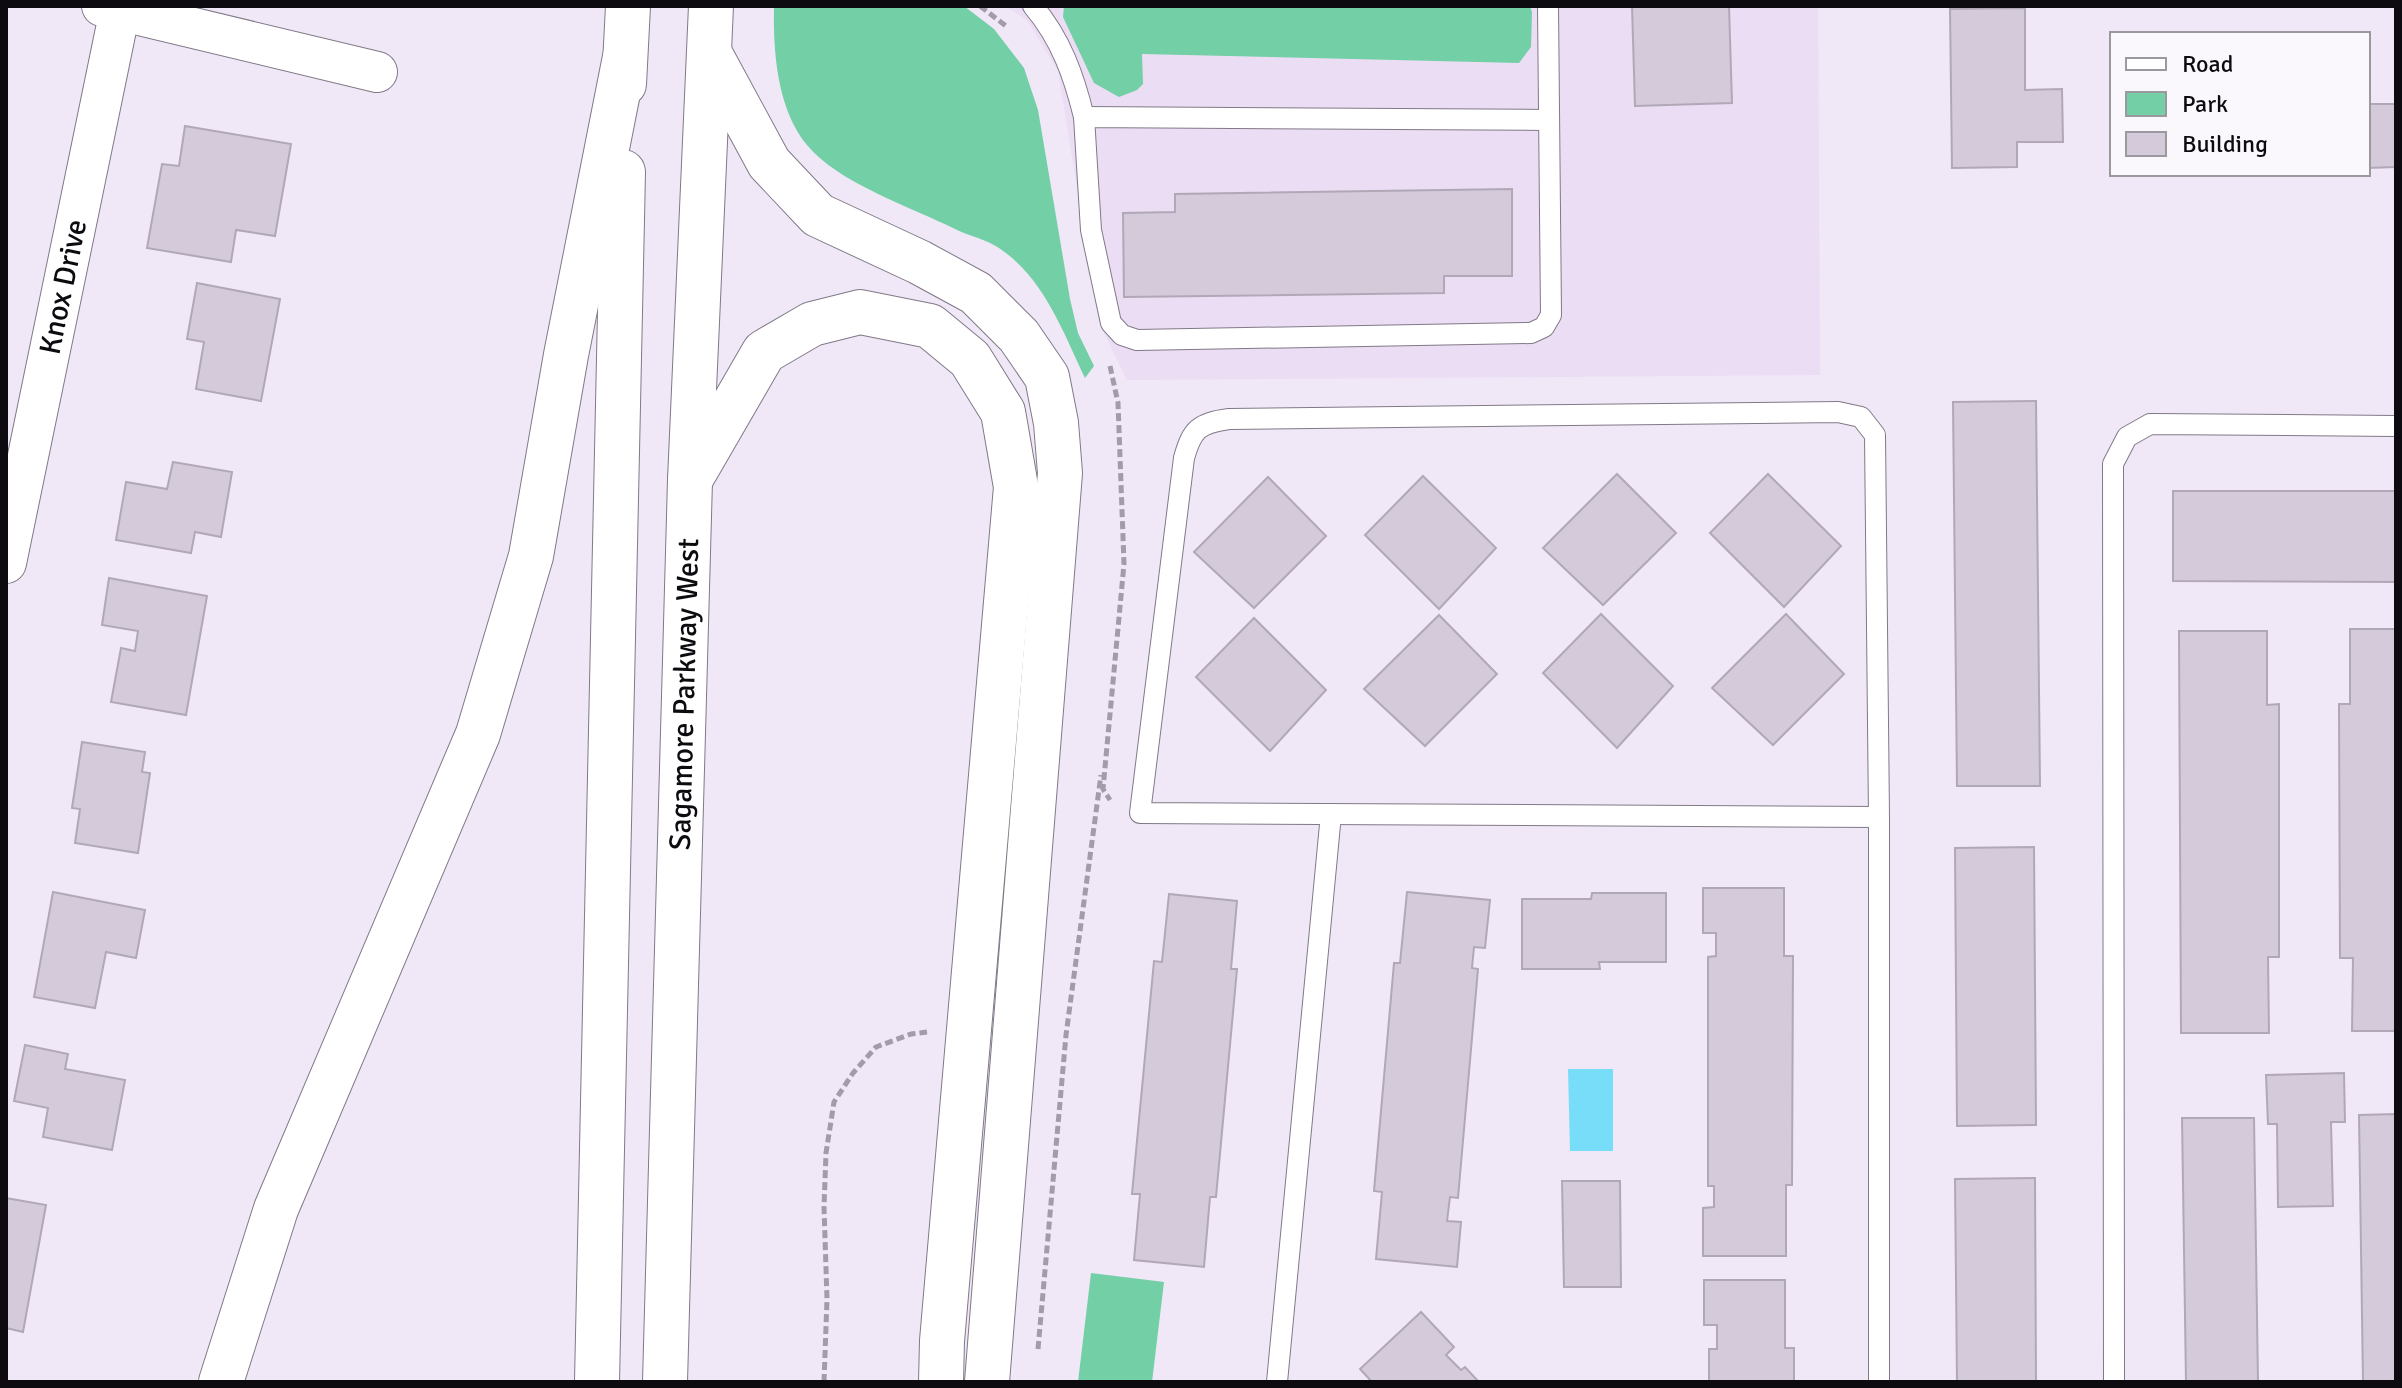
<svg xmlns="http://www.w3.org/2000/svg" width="2402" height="1388" viewBox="0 0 2402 1388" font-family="Signika,sans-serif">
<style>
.built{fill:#ebddf4}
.green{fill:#72cfa6}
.water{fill:#77ddf8}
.building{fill:#d4cada;stroke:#b1a8b7;stroke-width:2}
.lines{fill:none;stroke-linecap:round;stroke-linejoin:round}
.lane-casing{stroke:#817987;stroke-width:22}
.street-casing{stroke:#817987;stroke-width:42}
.highway-casing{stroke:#817987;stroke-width:46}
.path{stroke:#a39ca8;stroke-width:5;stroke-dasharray:8 4;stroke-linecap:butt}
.lane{stroke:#fff;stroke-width:20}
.street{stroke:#fff;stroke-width:40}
.highway{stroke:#fff;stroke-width:44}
.labels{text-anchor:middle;stroke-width:6;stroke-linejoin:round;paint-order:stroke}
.street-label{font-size:30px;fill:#0e0b10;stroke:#faf7fd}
</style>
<rect width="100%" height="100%" fill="#f0e7f7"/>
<polygon class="built" points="1005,6 1818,6 1820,375 1127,380 1099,323 1058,71 1027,20"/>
<g class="green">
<path d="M774 6H964L994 29 1024 68 1038 110 1070 299 1078 333 1094 366 1085 378C1063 332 1044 278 999 248 986 239 969 236 955 229 911 207 838 183 807 145 777 109 773 51 774 6Z"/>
<polygon points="1064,6 1530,6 1532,12 1531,47 1519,63 1142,54 1143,84 1137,90 1119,97 1094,83 1063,17"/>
<polygon points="1091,1273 1164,1282 1152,1382 1078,1382"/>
</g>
<polygon class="water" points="1568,1069 1613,1069 1613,1151 1570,1151"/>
<g class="building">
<polygon points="1632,6 1729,6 1732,103 1635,106"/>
<polygon points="2025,8 2025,90 2062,89 2063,142 2017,142 2017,167 1952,168 1950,9"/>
<polygon points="2368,104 2396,104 2396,167 2368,168"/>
<polygon points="185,126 291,144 275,236 236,230 231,262 147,248 162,164 179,166"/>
<polygon points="1512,189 1512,276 1444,276 1444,293 1124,297 1123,213 1175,212 1175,194"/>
<polygon points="197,283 280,299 261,401 196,389 204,342 187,339"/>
<polygon points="2036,401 2040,786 1957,786 1953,402"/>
<polygon points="173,462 232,472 221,537 195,532 191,553 116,540 126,482 167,489"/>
<polygon points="1617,474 1676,533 1603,605 1543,548"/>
<polygon points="1768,474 1841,546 1784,607 1710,533"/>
<polygon points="1423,476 1496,548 1439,609 1365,535"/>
<polygon points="1268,477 1326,536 1254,608 1194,552"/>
<polygon points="2173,491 2396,491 2396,582 2173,581"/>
<polygon points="109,578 207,596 186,715 111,702 121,648 135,651 138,631 102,625"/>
<polygon points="1601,614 1673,686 1617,748 1543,673"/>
<polygon points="1786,614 1844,674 1773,745 1712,688"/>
<polygon points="1439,615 1497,674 1425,746 1364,689"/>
<polygon points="1254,618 1326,690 1270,751 1196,677"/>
<polygon points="2350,629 2396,629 2396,1031 2352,1031 2353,958 2340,958 2339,704 2350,704"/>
<polygon points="2179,631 2267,631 2267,705 2279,704 2279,957 2268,957 2269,1033 2181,1033"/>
<polygon points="82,742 145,752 142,772 150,773 138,853 75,843 80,809 72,808"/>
<polygon points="2034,847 2036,1125 1957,1126 1955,848"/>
<polygon points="1703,888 1784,888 1784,956 1793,956 1792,1185 1786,1185 1786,1256 1703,1256 1703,1208 1714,1207 1714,1186 1708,1186 1708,957 1716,956 1716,933 1703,933"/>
<polygon points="53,892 145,910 136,958 106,952 95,1008 34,997"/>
<polygon points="1407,892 1490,900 1485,948 1474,947 1472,968 1478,969 1458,1198 1450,1197 1447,1221 1461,1222 1457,1267 1376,1259 1382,1192 1374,1191 1394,963 1400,963"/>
<polygon points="1592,893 1666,893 1666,962 1599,962 1600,969 1522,969 1522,899 1591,899"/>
<polygon points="1169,894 1237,901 1231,969 1237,969 1216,1197 1210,1197 1204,1267 1134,1260 1140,1194 1132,1194 1154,961 1162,962"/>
<polygon points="25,1045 68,1054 65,1069 125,1080 112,1150 43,1137 48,1108 14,1101"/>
<polygon points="2344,1073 2345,1122 2331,1122 2333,1206 2278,1207 2277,1124 2268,1124 2266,1075"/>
<polygon points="2396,1114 2396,1382 2363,1382 2359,1115"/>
<polygon points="2182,1118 2254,1118 2258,1382 2186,1382"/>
<polygon points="2035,1178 2036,1382 1957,1382 1955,1179"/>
<polygon points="1562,1181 1620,1181 1621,1287 1564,1287"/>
<polygon points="6,1198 46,1205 23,1332 6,1328"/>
<polygon points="1704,1280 1785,1280 1785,1348 1794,1348 1794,1382 1709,1382 1709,1349 1717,1349 1717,1325 1704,1325"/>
<polygon points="1421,1312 1454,1347 1446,1355 1461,1370 1465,1367 1479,1382 1372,1382 1360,1369"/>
</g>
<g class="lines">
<g class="lane-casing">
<g id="lane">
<path d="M1033 6C1061 39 1074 76 1084 117"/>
<polyline points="1548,120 1084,117 1091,230 1111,323 1122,335 1137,340 1531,333 1544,327 1551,315 1548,6"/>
<path d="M1879 817 1140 813 1184 458C1192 429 1199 423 1229 419L1838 412 1861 417 1875 435 1879 817V1382"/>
<polyline points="1277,1382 1331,814"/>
<polyline points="2114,1382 2113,464 2127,437 2150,424 2396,426"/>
</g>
</g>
<g class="street-casing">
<g id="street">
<polyline points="102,6 377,72"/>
<path id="s1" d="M6 563 120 10"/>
</g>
</g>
<g class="highway-casing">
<g id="highway">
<polyline points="710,54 769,163 818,215 919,262 976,293 1019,336 1047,377 1056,423 1060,473 987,1382"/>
<polyline points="624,84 628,6"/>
<polyline points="690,480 764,352 812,324 860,312 930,326 970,359 1003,412 1016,487 942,1341 941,1382"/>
<polyline points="221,1382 276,1209 478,734 531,556 566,355 625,57"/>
<polyline points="597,1382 623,172"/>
<path id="s2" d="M665 1382 690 480 711 6"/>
</g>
</g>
<g class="path">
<polyline points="980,6 1006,26"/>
<polyline points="1110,366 1118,403 1124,564 1103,789 1110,800"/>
<polyline points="1038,1349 1066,1035 1101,775"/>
<polyline points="824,1382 827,1299 824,1207 826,1153 834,1102 853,1073 876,1047 911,1034 927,1032"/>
</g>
<use href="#lane" class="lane"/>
<use href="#street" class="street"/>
<use href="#highway" class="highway"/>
</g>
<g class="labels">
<g class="street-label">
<text dy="10" stroke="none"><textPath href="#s1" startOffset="282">Knox Drive</textPath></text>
<text dy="10" stroke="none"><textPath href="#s2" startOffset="688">Sagamore Parkway West</textPath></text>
</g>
</g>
<rect width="2402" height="1388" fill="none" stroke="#0e0b10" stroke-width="16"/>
<rect x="2110" y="32" width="260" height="144" fill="#faf7fd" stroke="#9c999e" stroke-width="2"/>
<rect x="2126" y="58" width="40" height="12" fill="#ffffff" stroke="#9c999e" stroke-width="2"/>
<text x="2182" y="72" font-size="24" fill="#0e0b10">Road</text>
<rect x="2126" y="92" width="40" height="24" fill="#72cfa6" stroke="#9c999e" stroke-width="2"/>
<text x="2182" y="112" font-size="24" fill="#0e0b10">Park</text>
<rect x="2126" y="132" width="40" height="24" fill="#d4cada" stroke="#9c999e" stroke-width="2"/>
<text x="2182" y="152" font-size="24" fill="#0e0b10">Building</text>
</svg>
